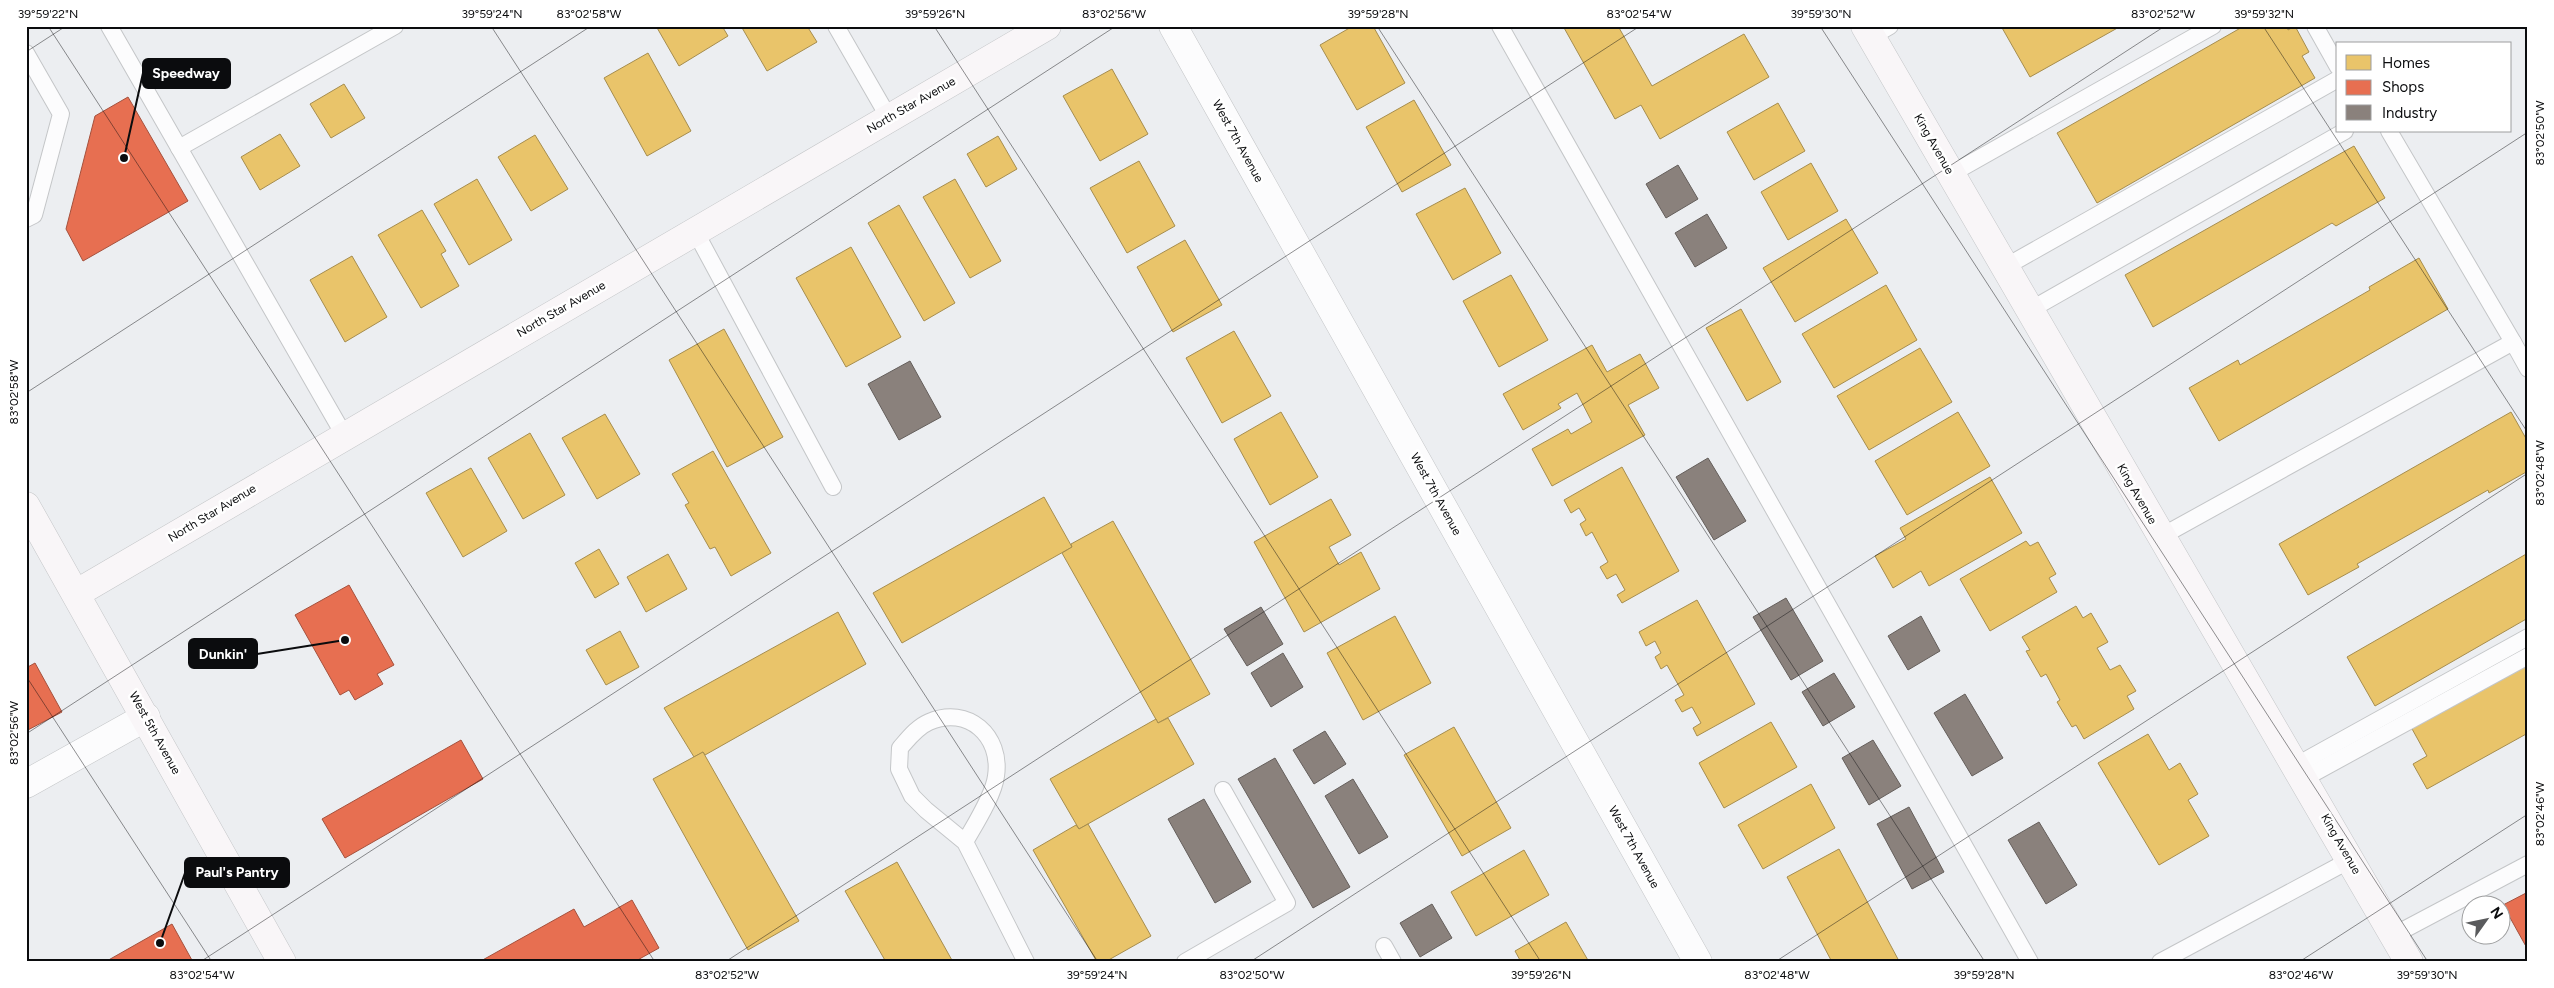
<svg xmlns="http://www.w3.org/2000/svg" width="2554" height="988" viewBox="0 0 2554 988" font-family="Figtree,sans-serif">
<style>
.homes{fill:#e9c46a;stroke:#a68d4e}
.shops{fill:#e76f51;stroke:#a5513d}
.industry{fill:#8a817c;stroke:#645e5b}
.lines{fill:none;stroke-linecap:round;stroke-linejoin:round}
.lane-casing{stroke:#c4c6c8;stroke-width:18}
.street-casing{stroke:#c4c6c8;stroke-width:29}
.secondary-casing{stroke:#c4c6c8;stroke-width:29}
.lane{stroke:#fcfcfd;stroke-width:16}
.street{stroke:#fcfcfd;stroke-width:28}
.secondary{stroke:#f9f6f8;stroke-width:28}
.ticks{fill:none;stroke:#0b0c0e;stroke-width:1;stroke-opacity:0.45}
.labels{text-anchor:middle;stroke-width:5;stroke-linejoin:round;paint-order:stroke}
.street-label{font-size:12px;fill:#0b0c0e;stroke:#fff}
.leader{fill:none;stroke:#0b0c0e;stroke-width:2}
.callout-dot{fill:#0b0c0e;stroke:#fff;stroke-width:2}
.callout{fill:#0b0c0e;stroke:#0b0c0e;stroke-width:2}
.callout-label{font-size:14px;text-anchor:middle;font-weight:bold;fill:#fff}
.neatline{fill:none;stroke:#0b0c0e;stroke-width:2}
.ticks-label{font-size:12px;text-anchor:middle;fill:#0b0c0e}
</style>
<rect width="100%" height="100%" fill="#eceef1"/>
<g class="homes">
<polygon points="656,26 722,26 728,36 679,66"/>
<polygon points="741,26 807,26 817,42 767,71"/>
<polygon points="1353,26 1373,26 1405,83 1357,110 1320,45"/>
<polygon points="1563,26 1618,26 1652,86 1744,34 1769,77 1660,139 1641,105 1615,119"/>
<polygon points="2001,26 2121,26 2030,77"/>
<polygon points="2244,26 2287,26 2288,30 2295,26 2309,52 2302,56 2315,78 2097,203 2057,133"/>
<polygon points="648,53 691,131 647,156 604,78"/>
<polygon points="1112,69 1148,134 1100,161 1063,96"/>
<polygon points="344,84 365,118 331,138 310,104"/>
<polygon points="1414,100 1451,165 1402,192 1366,127"/>
<polygon points="1778,103 1805,151 1754,180 1727,132"/>
<polygon points="280,134 300,166 260,190 241,157"/>
<polygon points="535,135 568,189 531,211 498,157"/>
<polygon points="998,136 1017,169 986,187 967,154"/>
<polygon points="2354,146 2385,198 2336,226 2332,223 2153,327 2125,275"/>
<polygon points="1139,161 1175,226 1127,253 1090,188"/>
<polygon points="1811,163 1838,211 1788,240 1761,192"/>
<polygon points="477,179 512,240 469,265 434,204"/>
<polygon points="955,179 1001,261 970,278 923,197"/>
<polygon points="1465,188 1501,253 1453,280 1416,214"/>
<polygon points="899,205 955,303 924,321 868,223"/>
<polygon points="422,210 446,251 441,254 459,286 421,308 378,235"/>
<polygon points="1846,219 1878,273 1795,322 1763,268"/>
<polygon points="1185,240 1222,305 1173,332 1137,267"/>
<polygon points="851,247 901,337 846,367 796,278"/>
<polygon points="352,256 387,317 345,342 310,280"/>
<polygon points="2419,258 2448,309 2219,441 2189,388 2238,360 2240,365 2370,290 2369,287"/>
<polygon points="1511,275 1548,340 1499,367 1463,301"/>
<polygon points="1886,285 1917,340 1834,388 1802,334"/>
<polygon points="1741,309 1781,382 1747,401 1706,328"/>
<polygon points="724,329 783,437 727,467 669,360"/>
<polygon points="1234,331 1271,396 1222,423 1186,358"/>
<polygon points="1592,345 1607,372 1640,354 1659,388 1628,405 1645,435 1552,486 1532,449 1568,429 1571,434 1592,422 1577,393 1558,404 1561,408 1523,430 1503,394"/>
<polygon points="1920,348 1952,402 1869,450 1837,396"/>
<polygon points="1281,412 1318,477 1270,505 1234,439"/>
<polygon points="1958,412 1990,466 1907,515 1875,461"/>
<polygon points="2511,412 2528,442 2528,471 2489,493 2488,490 2357,564 2359,567 2308,595 2279,544"/>
<polygon points="605,414 640,474 597,499 562,438"/>
<polygon points="530,433 565,495 523,519 488,458"/>
<polygon points="713,451 771,553 731,576 715,547 710,549 685,505 689,503 672,474"/>
<polygon points="1622,467 1679,571 1622,603 1617,595 1625,590 1616,574 1607,579 1600,567 1608,562 1592,532 1586,536 1580,524 1586,520 1579,508 1571,513 1564,500"/>
<polygon points="471,468 507,531 463,557 426,493"/>
<polygon points="1990,477 2022,533 1929,586 1921,571 1893,588 1875,556 1906,539 1900,528"/>
<polygon points="1044,497 1072,547 902,643 873,593"/>
<polygon points="1331,499 1351,535 1329,547 1339,565 1361,552 1380,589 1304,632 1254,542"/>
<polygon points="1113,521 1210,694 1158,723 1062,553 1072,547 1071,544"/>
<polygon points="2026,541 2030,546 2038,542 2056,574 2049,578 2057,592 1990,631 1960,579"/>
<polygon points="599,549 619,584 595,598 575,563"/>
<polygon points="2528,553 2528,618 2375,706 2347,657"/>
<polygon points="668,554 687,589 646,612 627,577"/>
<polygon points="1697,600 1755,704 1697,736 1693,728 1701,723 1692,707 1682,712 1675,700 1684,695 1667,665 1661,669 1655,657 1661,653 1655,641 1646,646 1639,632"/>
<polygon points="2076,606 2083,618 2091,613 2108,642 2097,648 2110,670 2120,665 2136,691 2127,696 2134,709 2084,739 2076,725 2072,727 2057,702 2060,700 2046,674 2041,677 2026,651 2030,650 2022,637"/>
<polygon points="838,612 866,664 705,755 703,752 694,757 664,708"/>
<polygon points="1395,616 1431,683 1363,720 1327,653"/>
<polygon points="620,631 639,667 606,685 586,650"/>
<polygon points="2528,662 2528,733 2427,789 2413,764 2427,756 2411,727"/>
<polygon points="1168,718 1194,764 1079,829 1050,779 1156,719 1158,723"/>
<polygon points="1771,722 1797,767 1724,808 1699,763"/>
<polygon points="1454,727 1511,828 1462,856 1404,755"/>
<polygon points="2148,734 2169,770 2180,763 2198,794 2188,800 2209,836 2159,865 2098,763"/>
<polygon points="703,752 799,921 748,950 653,779"/>
<polygon points="1811,784 1835,828 1763,869 1738,825"/>
<polygon points="1088,824 1151,936 1105,962 1097,962 1033,850 1076,825 1079,829"/>
<polygon points="1839,849 1899,961 1832,962 1787,877"/>
<polygon points="1524,850 1549,895 1476,936 1451,892"/>
<polygon points="897,862 953,962 886,962 845,891"/>
<polygon points="1566,922 1589,962 1521,962 1515,951"/>
</g>
<g class="shops">
<polygon points="128,97 188,201 83,261 66,229 95,116"/>
<polygon points="349,585 394,665 377,674 383,684 355,700 349,690 340,695 295,615"/>
<polygon points="35,663 62,712 26,731 26,668"/>
<polygon points="461,740 483,779 345,858 322,819"/>
<polygon points="2528,892 2528,950 2503,905"/>
<polygon points="632,900 659,948 634,962 479,962 574,909 584,927"/>
<polygon points="172,924 193,962 105,962"/>
</g>
<g class="industry">
<polygon points="1678,165 1698,199 1666,218 1646,184"/>
<polygon points="1707,214 1727,248 1695,267 1675,233"/>
<polygon points="910,361 941,417 899,440 868,384"/>
<polygon points="1708,458 1746,521 1714,540 1676,477"/>
<polygon points="1786,598 1823,661 1791,680 1753,617"/>
<polygon points="1261,607 1283,644 1247,666 1224,629"/>
<polygon points="1921,616 1940,651 1908,670 1888,636"/>
<polygon points="1283,653 1303,687 1271,707 1251,673"/>
<polygon points="1834,673 1855,707 1823,726 1802,692"/>
<polygon points="1965,694 2003,758 1972,776 1934,713"/>
<polygon points="1325,731 1346,764 1314,784 1293,750"/>
<polygon points="1873,740 1901,786 1869,805 1842,758"/>
<polygon points="1275,758 1350,887 1313,908 1238,779"/>
<polygon points="1353,779 1388,837 1359,854 1325,796"/>
<polygon points="1204,799 1251,882 1215,903 1168,819"/>
<polygon points="1909,807 1944,872 1912,889 1877,824"/>
<polygon points="2039,822 2077,885 2046,904 2008,840"/>
<polygon points="1432,904 1452,938 1420,957 1400,923"/>
</g>
<g class="lines">
<g class="lane-casing">
<g id="lane">
<polyline points="109,26 344,435"/>
<polyline points="836,26 889,118"/>
<polyline points="1500,26 2030,962"/>
<polyline points="2315,26 2338,67"/>
<polyline points="1871,37 1890,26"/>
<polyline points="26,53 61,114 34,215 26,219"/>
<polyline points="179,148 395,26"/>
<polyline points="1951,174 2213,26"/>
<polyline points="695,231 833,487"/>
<polyline points="2005,267 2338,79"/>
<polyline points="2030,310 2345,131"/>
<polyline points="2513,342 2528,369"/>
<polyline points="2162,536 2513,342 2389,131"/>
<polyline points="2295,766 2528,637"/>
<polyline points="2303,779 2528,656"/>
<path d="M965 842C974 826 994 795 996 776 1002 736 968 705 929 722 917 727 908 739 900 748L899 769 912 796 926 810 965 842 1026 962"/>
<polyline points="2394,935 2528,864"/>
<polyline points="1384,946 1393,962"/>
<polyline points="1185,962 1287,903 1223,790"/>
<polyline points="2160,962 2350,860"/>
</g>
</g>
<g class="street-casing">
<g id="street">
<polyline points="1173,26 1698,962"/>
<polyline points="26,784 146,717"/>
</g>
</g>
<g class="secondary-casing">
<g id="secondary">
<polyline points="1865,26 2409,962"/>
<polyline points="26,506 282,962"/>
<polyline points="77,593 1047,26"/>
</g>
</g>
<use href="#lane" class="lane"/>
<use href="#street" class="street"/>
<use href="#secondary" class="secondary"/>
</g>
<path class="ticks" d="M48 26 655 962M491 26 1098 962M934 26 1541 962M1377 26 1985 962M1820 26 2428 962M2263 26 2528 433M26 52 66 26M26 393 591 26M26 676 212 962M26 734 1116 26M200 962 1640 26M725 962 2165 26M1250 962 2528 132M1775 962 2528 473M2299 962 2528 814"/>
<g class="labels">
<g class="street-label">
<text transform="translate(911 105) rotate(-30)" y="4">North Star Avenue</text>
<text transform="translate(1238 141) rotate(61)" y="4">West 7th Avenue</text>
<text transform="translate(1934 144) rotate(60)" y="4">King Avenue</text>
<text transform="translate(561 309) rotate(-30)" y="4">North Star Avenue</text>
<text transform="translate(1436 494) rotate(61)" y="4">West 7th Avenue</text>
<text transform="translate(2137 494) rotate(60)" y="4">King Avenue</text>
<text transform="translate(212 513) rotate(-31)" y="4">North Star Avenue</text>
<text transform="translate(155 733) rotate(61)" y="4">West 5th Avenue</text>
<text transform="translate(2341 844) rotate(60)" y="4">King Avenue</text>
<text transform="translate(1634 847) rotate(61)" y="4">West 7th Avenue</text>
</g>
</g>
<path class="leader" d="M124 158L143 73M345 640L257 654M160 943L185 873"/>
<g class="callout-dot">
<circle cx="124" cy="158" r="5"/>
<circle cx="345" cy="640" r="5"/>
<circle cx="160" cy="943" r="5"/>
</g>
<g class="callout">
<rect x="143" y="59" width="87" height="29" rx="5"/>
<rect x="189" y="639" width="68" height="29" rx="5"/>
<rect x="185" y="858" width="104" height="29" rx="5"/>
</g>
<g class="callout-label">
<text x="186" y="78">Speedway</text>
<text x="223" y="659">Dunkin'</text>
<text x="237" y="877">Paul's Pantry</text>
</g>
<rect width="2554" height="988" fill="none" stroke="#ffffff" stroke-width="55"/>
<rect x="2336" y="42" width="175" height="90" fill="#ffffff" stroke="#9d9e9f"/>
<rect x="2346" y="55" width="25" height="15" fill="#e9c46a" stroke="#9d9e9f"/>
<text x="2382" y="68" font-size="15" fill="#0b0c0e">Homes</text>
<rect x="2346" y="80" width="25" height="15" fill="#e76f51" stroke="#9d9e9f"/>
<text x="2382" y="92" font-size="15" fill="#0b0c0e">Shops</text>
<rect x="2346" y="105" width="25" height="15" fill="#8a817c" stroke="#9d9e9f"/>
<text x="2382" y="118" font-size="15" fill="#0b0c0e">Industry</text>
<g transform="translate(2486 920) rotate(57)"><circle r="24" fill="#ffffff" stroke="#9d9e9f"/>
<path d="M0-4L9 19L0 12L-9 19Z" fill="#5a5b5d"/>
<text y="-8" font-size="14" font-weight="bold" text-anchor="middle" fill="#0b0c0e">N</text>
</g>
<rect x="28" y="28" width="2498" height="932" class="neatline"/>
<g class="ticks-label">
<text x="48" y="18">39°59'22"N</text>
<text x="492" y="18">39°59'24"N</text>
<text x="589" y="18">83°02'58"W</text>
<text x="935" y="18">39°59'26"N</text>
<text x="1114" y="18">83°02'56"W</text>
<text x="1378" y="18">39°59'28"N</text>
<text x="1639" y="18">83°02'54"W</text>
<text x="1821" y="18">39°59'30"N</text>
<text x="2163" y="18">83°02'52"W</text>
<text x="2264" y="18">39°59'32"N</text>
<text transform="translate(2540 133) rotate(-90)" y="4">83°02'50"W</text>
<text transform="translate(14 392) rotate(-90)" y="4">83°02'58"W</text>
<text transform="translate(2540 473) rotate(-90)" y="4">83°02'48"W</text>
<text transform="translate(14 733) rotate(-90)" y="4">83°02'56"W</text>
<text transform="translate(2540 814) rotate(-90)" y="4">83°02'46"W</text>
<text x="202" y="979">83°02'54"W</text>
<text x="727" y="979">83°02'52"W</text>
<text x="1097" y="979">39°59'24"N</text>
<text x="1252" y="979">83°02'50"W</text>
<text x="1541" y="979">39°59'26"N</text>
<text x="1777" y="979">83°02'48"W</text>
<text x="1984" y="979">39°59'28"N</text>
<text x="2301" y="979">83°02'46"W</text>
<text x="2427" y="979">39°59'30"N</text>
</g>
</svg>
